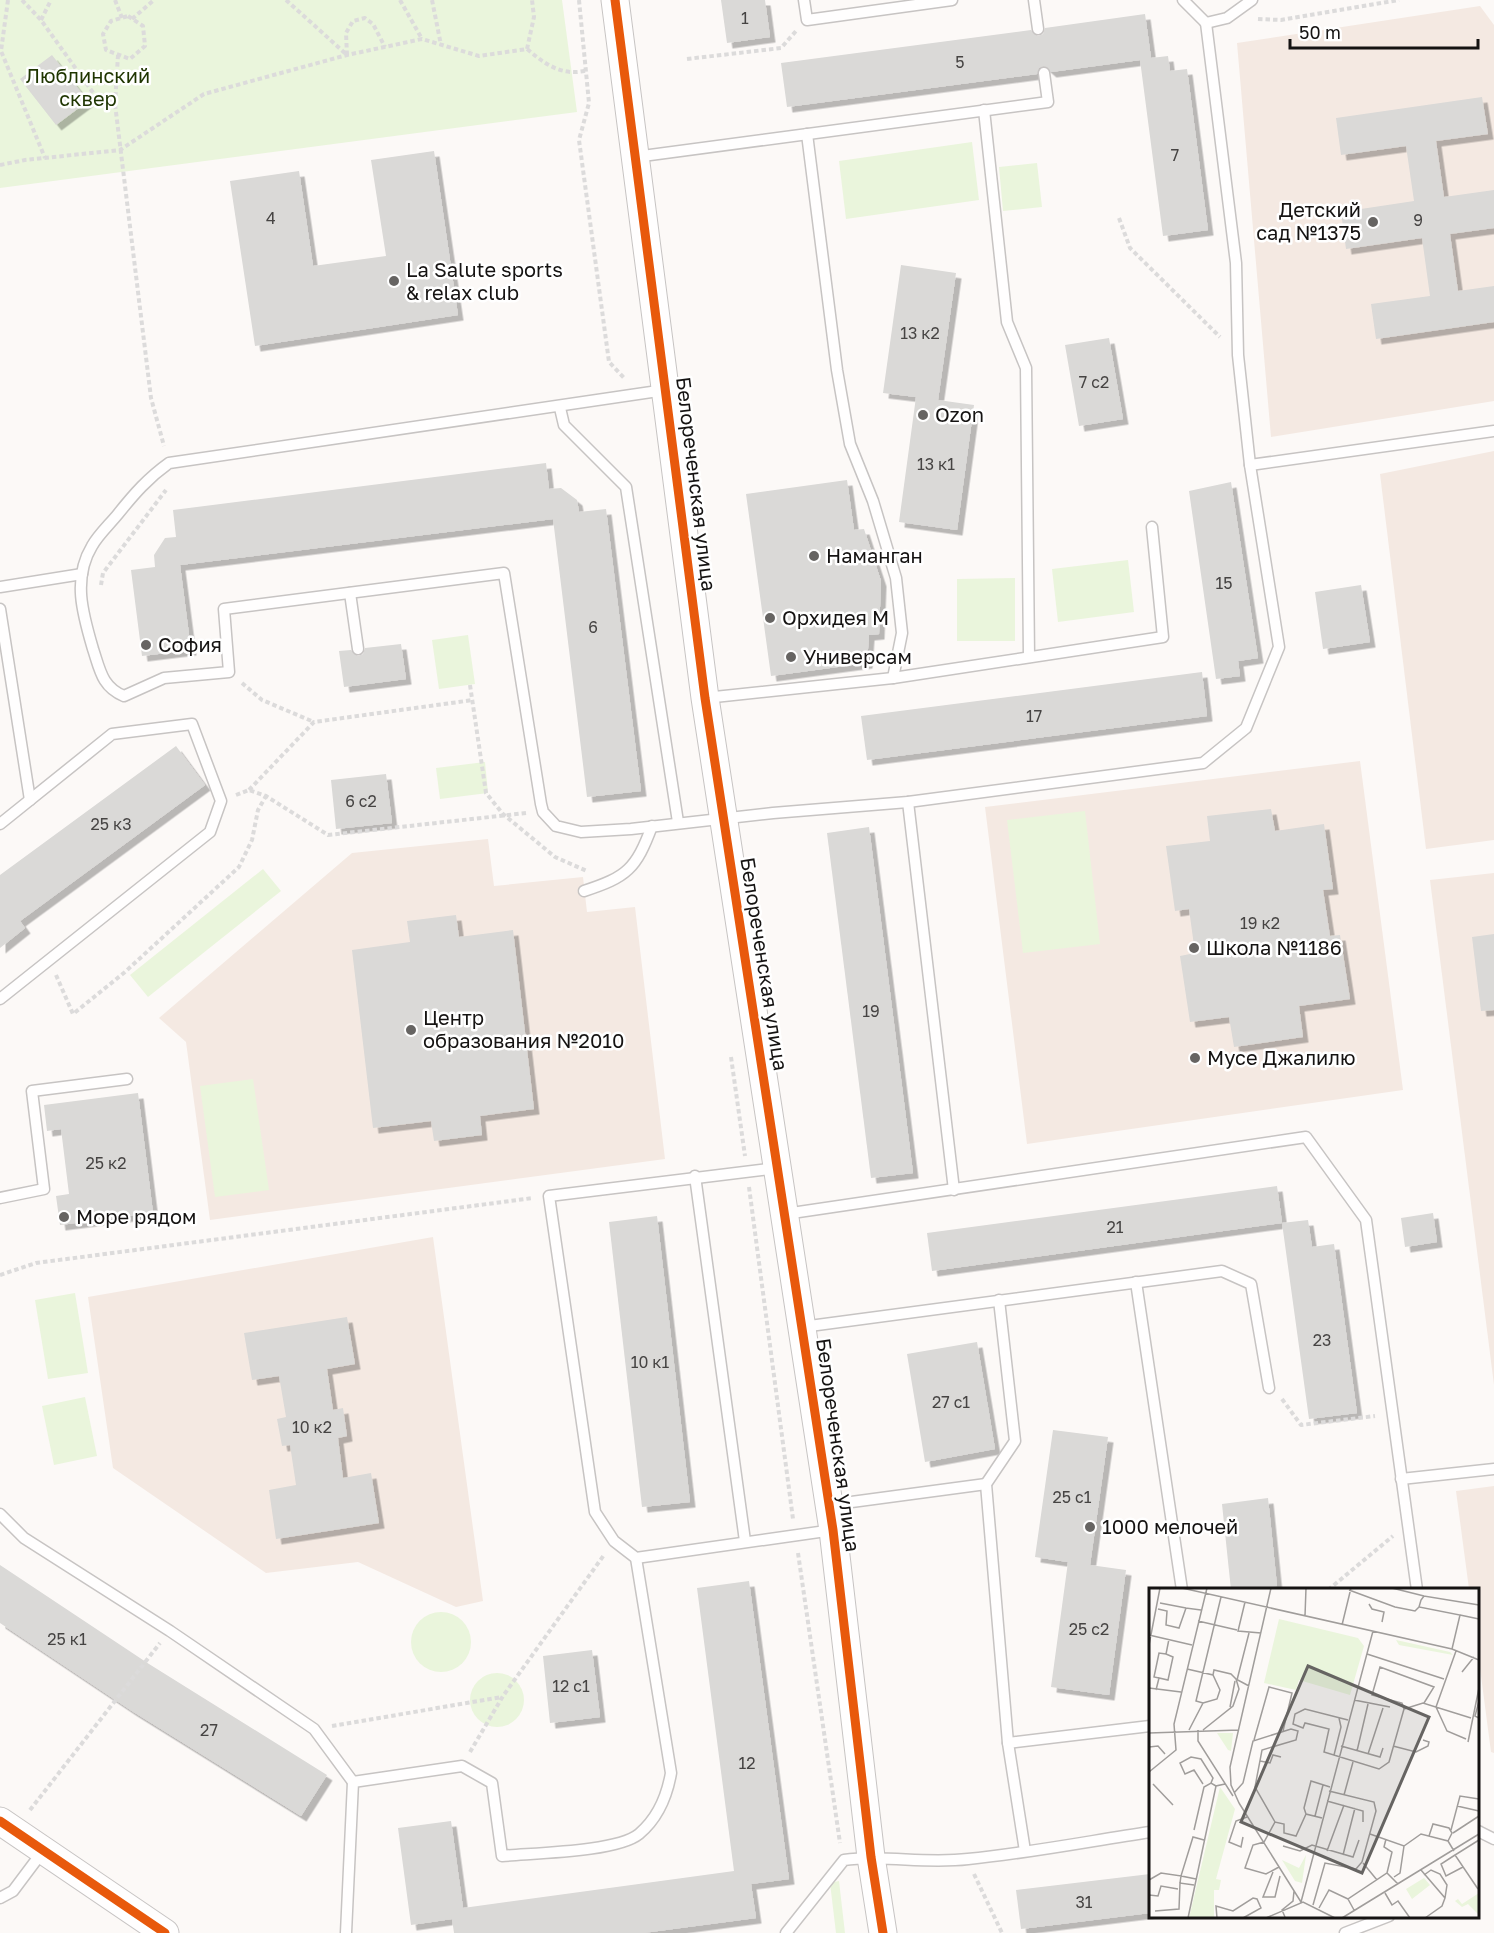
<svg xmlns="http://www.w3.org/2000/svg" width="1494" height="1933" viewBox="0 0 1494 1933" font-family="'Golos Text',sans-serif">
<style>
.education{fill:#f4e9e2}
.green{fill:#eaf5dc}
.building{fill:#dad9d7;filter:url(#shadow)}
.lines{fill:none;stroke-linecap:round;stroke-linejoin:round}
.service-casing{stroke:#c7c4c3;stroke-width:13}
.tertiary-casing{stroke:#c7c4c3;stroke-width:29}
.path{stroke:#dcdbdb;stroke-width:4;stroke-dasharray:4.5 3;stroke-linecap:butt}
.service{stroke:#fffefe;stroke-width:10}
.tertiary{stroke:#fffefe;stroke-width:27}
.cycleway-casing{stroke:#fff;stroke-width:13}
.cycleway{stroke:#e8590c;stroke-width:9}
.poi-dot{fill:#666462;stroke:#fff;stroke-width:2}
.labels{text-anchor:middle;stroke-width:5;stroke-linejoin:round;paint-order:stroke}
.number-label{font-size:16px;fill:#464443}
.park-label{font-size:20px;fill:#1f3500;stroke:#fff}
.poi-label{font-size:20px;fill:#151312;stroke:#fff;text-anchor:start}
.street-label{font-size:20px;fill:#151312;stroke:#fff}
.inset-road{fill:none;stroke:#a09d9b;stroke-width:1.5}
.view{fill:#666462;fill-opacity:0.15;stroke:#666462;stroke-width:3}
.inset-edge{fill:none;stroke:#151312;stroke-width:3}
</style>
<defs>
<filter id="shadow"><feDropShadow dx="5.5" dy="5.5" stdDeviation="0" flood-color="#0004"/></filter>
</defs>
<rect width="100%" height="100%" fill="#fcf9f7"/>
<g class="education">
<polygon points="1480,6 1494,25 1494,401 1271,437 1237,43"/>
<polygon points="1494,451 1494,840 1426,849 1380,474"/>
<polygon points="1360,761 1403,1090 1027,1144 985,807"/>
<polygon points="488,839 494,886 583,877 587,912 635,907 665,1159 210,1220 186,1042 159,1018 352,853"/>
<polygon points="1494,873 1494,1385 1430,880"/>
<polygon points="433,1237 483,1601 456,1607 358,1562 266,1573 113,1468 88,1297"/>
<polygon points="1494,1486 1494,1753 1491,1752 1478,1653 1478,1590 1469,1589 1456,1491"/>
</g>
<g class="green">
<polygon points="0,0 562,0 577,112 0,188"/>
<polygon points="972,142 979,200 846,219 839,161"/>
<polygon points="1037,163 1042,207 1003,211 999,167"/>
<polygon points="1128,560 1134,612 1058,622 1052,569"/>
<polygon points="1015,578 1015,641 957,641 957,579"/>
<polygon points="468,635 475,684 439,689 432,640"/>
<polygon points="485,762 488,793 440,799 436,768"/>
<polygon points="1085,811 1100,944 1023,953 1007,820"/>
<polygon points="263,869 281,891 148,997 130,975"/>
<polygon points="253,1079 269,1190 215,1197 200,1086"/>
<polygon points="75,1293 88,1373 48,1379 35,1300"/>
<polygon points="85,1397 97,1456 54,1465 42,1406"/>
<circle cx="441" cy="1642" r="30"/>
<circle cx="497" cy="1700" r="27"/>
<polygon points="839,1881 845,1933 836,1933 830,1883"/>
</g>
<g class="building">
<polygon points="721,0 765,0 770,37 727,43"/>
<polygon points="1145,14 1151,58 1168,56 1170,71 1187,69 1208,230 1163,236 1140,60 1051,72 1044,66 1039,68 1037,74 787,107 781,63 1031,30 1038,36 1043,34 1045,28"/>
<polygon points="52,55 88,101 56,125 20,79"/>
<polygon points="1482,97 1488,134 1436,141 1444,197 1494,190 1494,228 1450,234 1458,291 1494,286 1494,322 1376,339 1371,304 1430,296 1422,238 1346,249 1341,212 1414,201 1406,146 1341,155 1336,118"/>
<polygon points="434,151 458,315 255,346 230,181 299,171 313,266 386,256 371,160"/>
<polygon points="901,265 956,273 938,400 974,405 957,530 899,522 916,397 883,393"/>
<polygon points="1109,338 1123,419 1079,426 1065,345"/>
<polygon points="546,463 549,489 561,488 577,500 579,512 606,509 641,791 587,797 553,519 180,565 191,650 142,656 131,570 155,567 154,555 165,538 176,537 173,510"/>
<polygon points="847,480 854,530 864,529 881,581 879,634 869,635 867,663 771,676 746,494"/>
<polygon points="1231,482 1258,658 1238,661 1240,676 1216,679 1189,491"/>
<polygon points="1361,585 1370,642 1323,649 1315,592"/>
<polygon points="401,644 406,679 344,687 339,651 351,650 358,656 363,654 365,648"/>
<polygon points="1202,672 1207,716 867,760 861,716"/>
<polygon points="176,746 205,785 20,921 25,928 0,948 0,875"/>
<polygon points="386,774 392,823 336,829 331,780"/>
<polygon points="1271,809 1275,831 1324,824 1333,889 1323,890 1330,936 1340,935 1350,999 1299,1006 1303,1037 1234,1047 1229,1017 1190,1022 1180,956 1195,953 1189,909 1175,911 1166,846 1210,841 1207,816"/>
<polygon points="869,827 913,1173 871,1178 827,833"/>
<polygon points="456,915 459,937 513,930 534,1109 480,1116 482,1135 434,1141 431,1121 373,1128 352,950 410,942 407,921"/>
<polygon points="1494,934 1494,1010 1481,1011 1472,937"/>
<polygon points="138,1093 153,1213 60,1225 56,1196 69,1194 61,1129 47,1131 44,1105"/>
<polygon points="1277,1186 1282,1223 932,1271 927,1233"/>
<polygon points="1433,1213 1437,1242 1405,1247 1401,1218"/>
<polygon points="657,1216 690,1502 642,1507 609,1222"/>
<polygon points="1308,1220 1312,1247 1334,1244 1357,1413 1309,1419 1282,1223"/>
<polygon points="347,1317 355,1364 327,1369 333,1410 343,1408 347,1436 338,1438 343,1478 371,1473 379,1523 276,1539 269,1490 296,1485 290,1445 282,1446 277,1419 286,1417 279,1376 252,1380 244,1333"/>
<polygon points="977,1342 995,1449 925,1462 907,1354"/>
<polygon points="1053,1430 1108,1437 1090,1565 1126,1570 1109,1695 1051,1687 1068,1562 1035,1557"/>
<polygon points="1268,1498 1277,1586 1231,1590 1222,1504"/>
<polygon points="0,1565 149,1664 327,1775 301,1816 132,1711 0,1623"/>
<polygon points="749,1581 789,1879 751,1884 756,1918 643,1933 454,1933 452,1919 411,1925 398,1828 451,1821 463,1908 734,1871 697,1588"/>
<polygon points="592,1650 600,1717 550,1723 543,1656"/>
<polygon points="1150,1874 1150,1913 1021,1929 1016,1890"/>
</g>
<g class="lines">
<g class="service-casing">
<g id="service">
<polyline points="804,0 807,20 952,0"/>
<polyline points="1034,0 1038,29"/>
<polyline points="1183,0 1206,23 1227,18 1252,0"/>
<polyline points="984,110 1007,322 1026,368 1029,657"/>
<polyline points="807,134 837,370 850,444 873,501 896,578 902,633 893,678"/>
<polyline points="635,157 1048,102 1044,73"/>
<path d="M665 390 169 463C148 478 134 494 118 514 109 525 98 535 92 546 72 579 83 615 93 649 100 670 102 687 124 696L164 678 229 672 224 609 504 573 541 804 543 812 556 826 581 832 631 829 773 813 908 802 1203 763 1246 728 1279 647 1250 465 1238 355 1236 263 1206 23"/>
<polyline points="560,408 564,425 626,487 678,822"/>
<polyline points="1250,465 1494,431"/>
<polyline points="0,587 82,574"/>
<polyline points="350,593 358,649"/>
<polyline points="0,609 30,800"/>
<polyline points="705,698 893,678 1163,637 1152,527"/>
<polyline points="908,802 954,1190"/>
<polyline points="0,824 112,734 192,724 221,801 210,832 0,999"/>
<path d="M584 891C627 877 636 869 652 826"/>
<polyline points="777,1168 549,1196 595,1512 614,1541 636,1558 833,1530"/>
<polyline points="695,1176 745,1541"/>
<polyline points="0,1198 44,1189 32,1091 127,1079"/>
<polyline points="785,1214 1306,1137 1366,1220 1417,1590"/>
<polyline points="1136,1282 1182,1590"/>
<polyline points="999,1300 1015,1441 986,1484 1008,1743 1025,1851"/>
<polyline points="802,1327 1222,1271 1251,1284 1269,1388"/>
<polyline points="1401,1479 1494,1469"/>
<polyline points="829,1505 986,1484"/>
<polyline points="0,1514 24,1538 170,1631 314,1729 353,1782"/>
<polyline points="1008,1743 1150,1726"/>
<polyline points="1478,1831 1494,1839"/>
<polyline points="0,1898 13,1891 43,1851"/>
<path d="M346 1933 353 1782 462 1766 492 1783 502 1856C534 1853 617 1852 639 1834 658 1818 667 1796 671 1773L636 1558"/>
<path d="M786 1933 844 1860C885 1855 926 1864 968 1859 1029 1853 1090 1841 1150 1832"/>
<polyline points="1345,1933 1389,1916"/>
</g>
</g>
<g class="tertiary-casing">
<g id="tertiary">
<polyline points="615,0 705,698 833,1530 871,1857 883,1933"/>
<polyline points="0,1821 165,1933"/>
</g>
</g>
<g class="path">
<polyline points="8,0 1,51 45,158"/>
<polyline points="22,0 41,20 94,94 115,104 151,398 164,446"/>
<polyline points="115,0 122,18"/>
<polyline points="286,0 346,54"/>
<polyline points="400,0 422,39"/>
<polyline points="432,0 441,45"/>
<polyline points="579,0 589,103 579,140 609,362 625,379"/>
<polygon points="128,16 143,26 145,46 130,59 106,50 103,34 111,21"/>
<polyline points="132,19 154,0"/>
<polyline points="1258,19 1281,20 1399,0"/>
<polyline points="41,20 51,0"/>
<polyline points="527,49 534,17 532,0"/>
<polyline points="347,55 346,33 353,21 365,18 373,24 385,47"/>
<polyline points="687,59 781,48 796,31"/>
<polyline points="115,104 118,55"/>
<path d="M0 165 25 160 120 150 204 94 347 55 422 39 479 56 527 49C546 65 563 77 588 70"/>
<polyline points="1119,218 1130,248 1220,337"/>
<polyline points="101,585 103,573 166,490"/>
<polyline points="242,683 262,700 314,722"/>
<polyline points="470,685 486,793 503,814 555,857 587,871"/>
<polyline points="249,790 314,722 473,700"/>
<polyline points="236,795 249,790 266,796 328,835 526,813"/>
<polyline points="56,975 73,1014 125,972 239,867 252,840 258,810 266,796"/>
<polyline points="731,1057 745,1156"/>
<polyline points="749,1187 793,1519"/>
<polyline points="0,1275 36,1263 533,1198"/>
<polyline points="1282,1399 1301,1425 1375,1416"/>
<polyline points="798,1553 840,1843"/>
<polyline points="1328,1590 1393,1536"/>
<polyline points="332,1726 502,1697"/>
<polyline points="470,1752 503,1696 604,1555"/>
<polyline points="30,1810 160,1643"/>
<polyline points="974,1874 1002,1933"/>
</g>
<use href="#service" class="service"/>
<use href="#tertiary" class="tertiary"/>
<g class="cycleway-casing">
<g id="cycleway">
<polyline points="615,0 705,698 833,1530 871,1857 883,1933"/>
<polyline points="0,1821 165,1933"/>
</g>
</g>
<use href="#cycleway" class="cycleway"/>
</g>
<g class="poi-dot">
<circle cx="1373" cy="222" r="6"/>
<circle cx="394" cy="281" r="6"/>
<circle cx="923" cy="415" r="6"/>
<circle cx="814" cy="556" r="6"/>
<circle cx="770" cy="618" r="6"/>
<circle cx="146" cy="645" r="6"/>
<circle cx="791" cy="657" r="6"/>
<circle cx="1194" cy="948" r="6"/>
<circle cx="411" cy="1030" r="6"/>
<circle cx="1195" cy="1058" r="6"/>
<circle cx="64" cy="1217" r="6"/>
<circle cx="1090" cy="1527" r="6"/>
</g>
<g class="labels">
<g class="number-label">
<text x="745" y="24">1</text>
<text x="960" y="68">5</text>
<text x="1175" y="161">7</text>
<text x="271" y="224">4</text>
<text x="1418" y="226">9</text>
<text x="920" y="339">13 к2</text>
<text x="1094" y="388">7 с2</text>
<text x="936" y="470">13 к1</text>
<text x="1224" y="589">15</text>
<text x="593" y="633">6</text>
<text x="1034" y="722">17</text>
<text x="361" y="807">6 с2</text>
<text x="111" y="830">25 к3</text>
<text x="1260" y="929">19 к2</text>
<text x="871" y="1017">19</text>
<text x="106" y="1169">25 к2</text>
<text x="1115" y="1233">21</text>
<text x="1322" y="1346">23</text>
<text x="650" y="1368">10 к1</text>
<text x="951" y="1408">27 с1</text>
<text x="312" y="1433">10 к2</text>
<text x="1072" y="1503">25 с1</text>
<text x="1089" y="1635">25 с2</text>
<text x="67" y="1645">25 к1</text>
<text x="571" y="1692">12 с1</text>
<text x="209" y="1736">27</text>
<text x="747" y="1769">12</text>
<text x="1084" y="1908">31</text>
</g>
<g class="park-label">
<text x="88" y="83">Люблинский<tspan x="88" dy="23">сквер</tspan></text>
</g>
<g class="poi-label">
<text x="1361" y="217" text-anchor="end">Детский<tspan x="1361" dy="23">сад №1375</tspan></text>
<text x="406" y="277">La Salute sports<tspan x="406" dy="23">&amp; relax club</tspan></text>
<text x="935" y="422">Ozon</text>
<text x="826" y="563">Наманган</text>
<text x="782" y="625">Орхидея М</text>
<text x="158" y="652">София</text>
<text x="803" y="664">Универсам</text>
<text x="1206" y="955">Школа №1186</text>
<text x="423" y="1025">Центр<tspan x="423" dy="23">образования №2010</tspan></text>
<text x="1207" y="1065">Мусе Джалилю</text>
<text x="76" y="1224">Море рядом</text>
<text x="1102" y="1534">1000 мелочей</text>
</g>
<g class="street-label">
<text transform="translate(696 484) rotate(83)" y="7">Белореченская улица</text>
<text transform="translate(764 964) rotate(81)" y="7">Белореченская улица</text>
<text transform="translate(838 1445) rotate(82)" y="7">Белореченская улица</text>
</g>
</g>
<g transform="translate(1149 1588)">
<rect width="330" height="330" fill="#fcf9f7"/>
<path d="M130 31 209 50 215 58 201 107 150 92 147 102 115 95ZM247 52 301 64 304 67 250 57ZM68 145H84L82 163 79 162ZM71 199 86 221 67 291 72 292 70 302H65V330H40ZM157 267 153 295 146 293 133 272 150 280ZM275 290 281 297 263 311 257 301ZM330 305V327L319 316 313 319 306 313 309 311 313 316Z" fill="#eaf5dc"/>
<path class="inset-road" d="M33 0 303 61 330 72M243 0 275 8M200 2 246 19 266 23 270 19M96 14 89 43 112 45M11 15 37 20M220 16 223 21 235 24 233 34M9 21 18 23 17 37 30 40 37 20 52 22M311 27 330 31M156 28 157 0M49 33 88 42M193 37 202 0M0 47 43 57M0 57 11 0M303 61 311 27 270 19 272 12 275 8 330 17M307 63 287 119 298 143 317 151M218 66 295 91M38 81 64 87 71 102 68 111 54 115M313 84 325 69M64 87 65 82 82 86 87 91M10 90 5 89 10 65 17 66M88 92 100 45M0 100 32 104M7 102 10 90 19 92 24 69 17 66 20 51M205 112 241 119M330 113 326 128 330 130M275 115 285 99 231 79 223 107 253 115 255 121 274 115 322 130M81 119 86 93M199 132 156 121 146 126 144 136 154 140 156 135 180 141 175 164 230 181 240 174 255 121M40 142 54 115 47 113 72 9M49 142V153L84 208M54 142 84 118 90 101 87 91 100 98M0 145 90 142M105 152 120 99 143 105 134 143M319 154 330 100M192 158 231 169 234 160M244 158 267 164 279 158 280 154 274 152M0 159 9 158 16 166M208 163 219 116M219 166 234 120M185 167 192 139 190 130M111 173 121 175 124 167 132 169M0 184 27 162 25 136 58 0M4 196 24 217M54 196 45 182 36 186 31 175 42 169 52 171 64 190 62 195M85 205 94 195 104 153 142 141 149 143 147 152 113 162 106 199 126 234M195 207 204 174M178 213 214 223V234M90 215 82 197 81 179 122 0M90 215 152 314M308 218 330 223M166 228 174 197M173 230 157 226 155 220 162 193 181 199M45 242 55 199 62 195 67 198M302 242 311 208 330 211M304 245 330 228M221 246 255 258 272 246 299 253 305 263M280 248 284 236 300 240 303 245 299 253M94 249 92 259 80 254 87 233 98 229M237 251 235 259 243 264 238 285M134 258 151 263 163 257 204 269 210 252M178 263 195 217M194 267 206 220M306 267 292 276 297 288 314 279M214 275 228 292M130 279 117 286 96 280 104 257 115 254 126 234 135 236V245L147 248 157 226M272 282 296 310 293 318 276 330M124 284 114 309H126L131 288M275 287 282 282 291 286 298 297 296 310M245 289 251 285 255 258M0 292 12 285 32 288 44 249 55 252M31 295 32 288 47 291M329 301 306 267 330 252M236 305 243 317 249 313 261 330M0 307 9 308 12 298 29 301M152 314 224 43M164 317 176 275 207 281 213 274 227 223 225 214 180 203M170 320 180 302 199 311M205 322 199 311 238 285 249 296M6 323 30 321 31 295 45 297M136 329 133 322 144 313 145 303M39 330 67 198 76 196M68 330 67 318 84 323 104 310 108 311 112 320 94 330M117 330 154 314 186 330M134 330H174M193 330 330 246"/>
<path class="view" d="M159 78 280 129 213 285 92 234Z"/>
<rect width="330" height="330" class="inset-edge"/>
</g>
<path d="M1290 39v9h188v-9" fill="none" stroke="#151312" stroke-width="3"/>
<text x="1299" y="39" font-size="18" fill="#151312" stroke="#ffffff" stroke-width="4.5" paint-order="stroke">50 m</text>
</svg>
